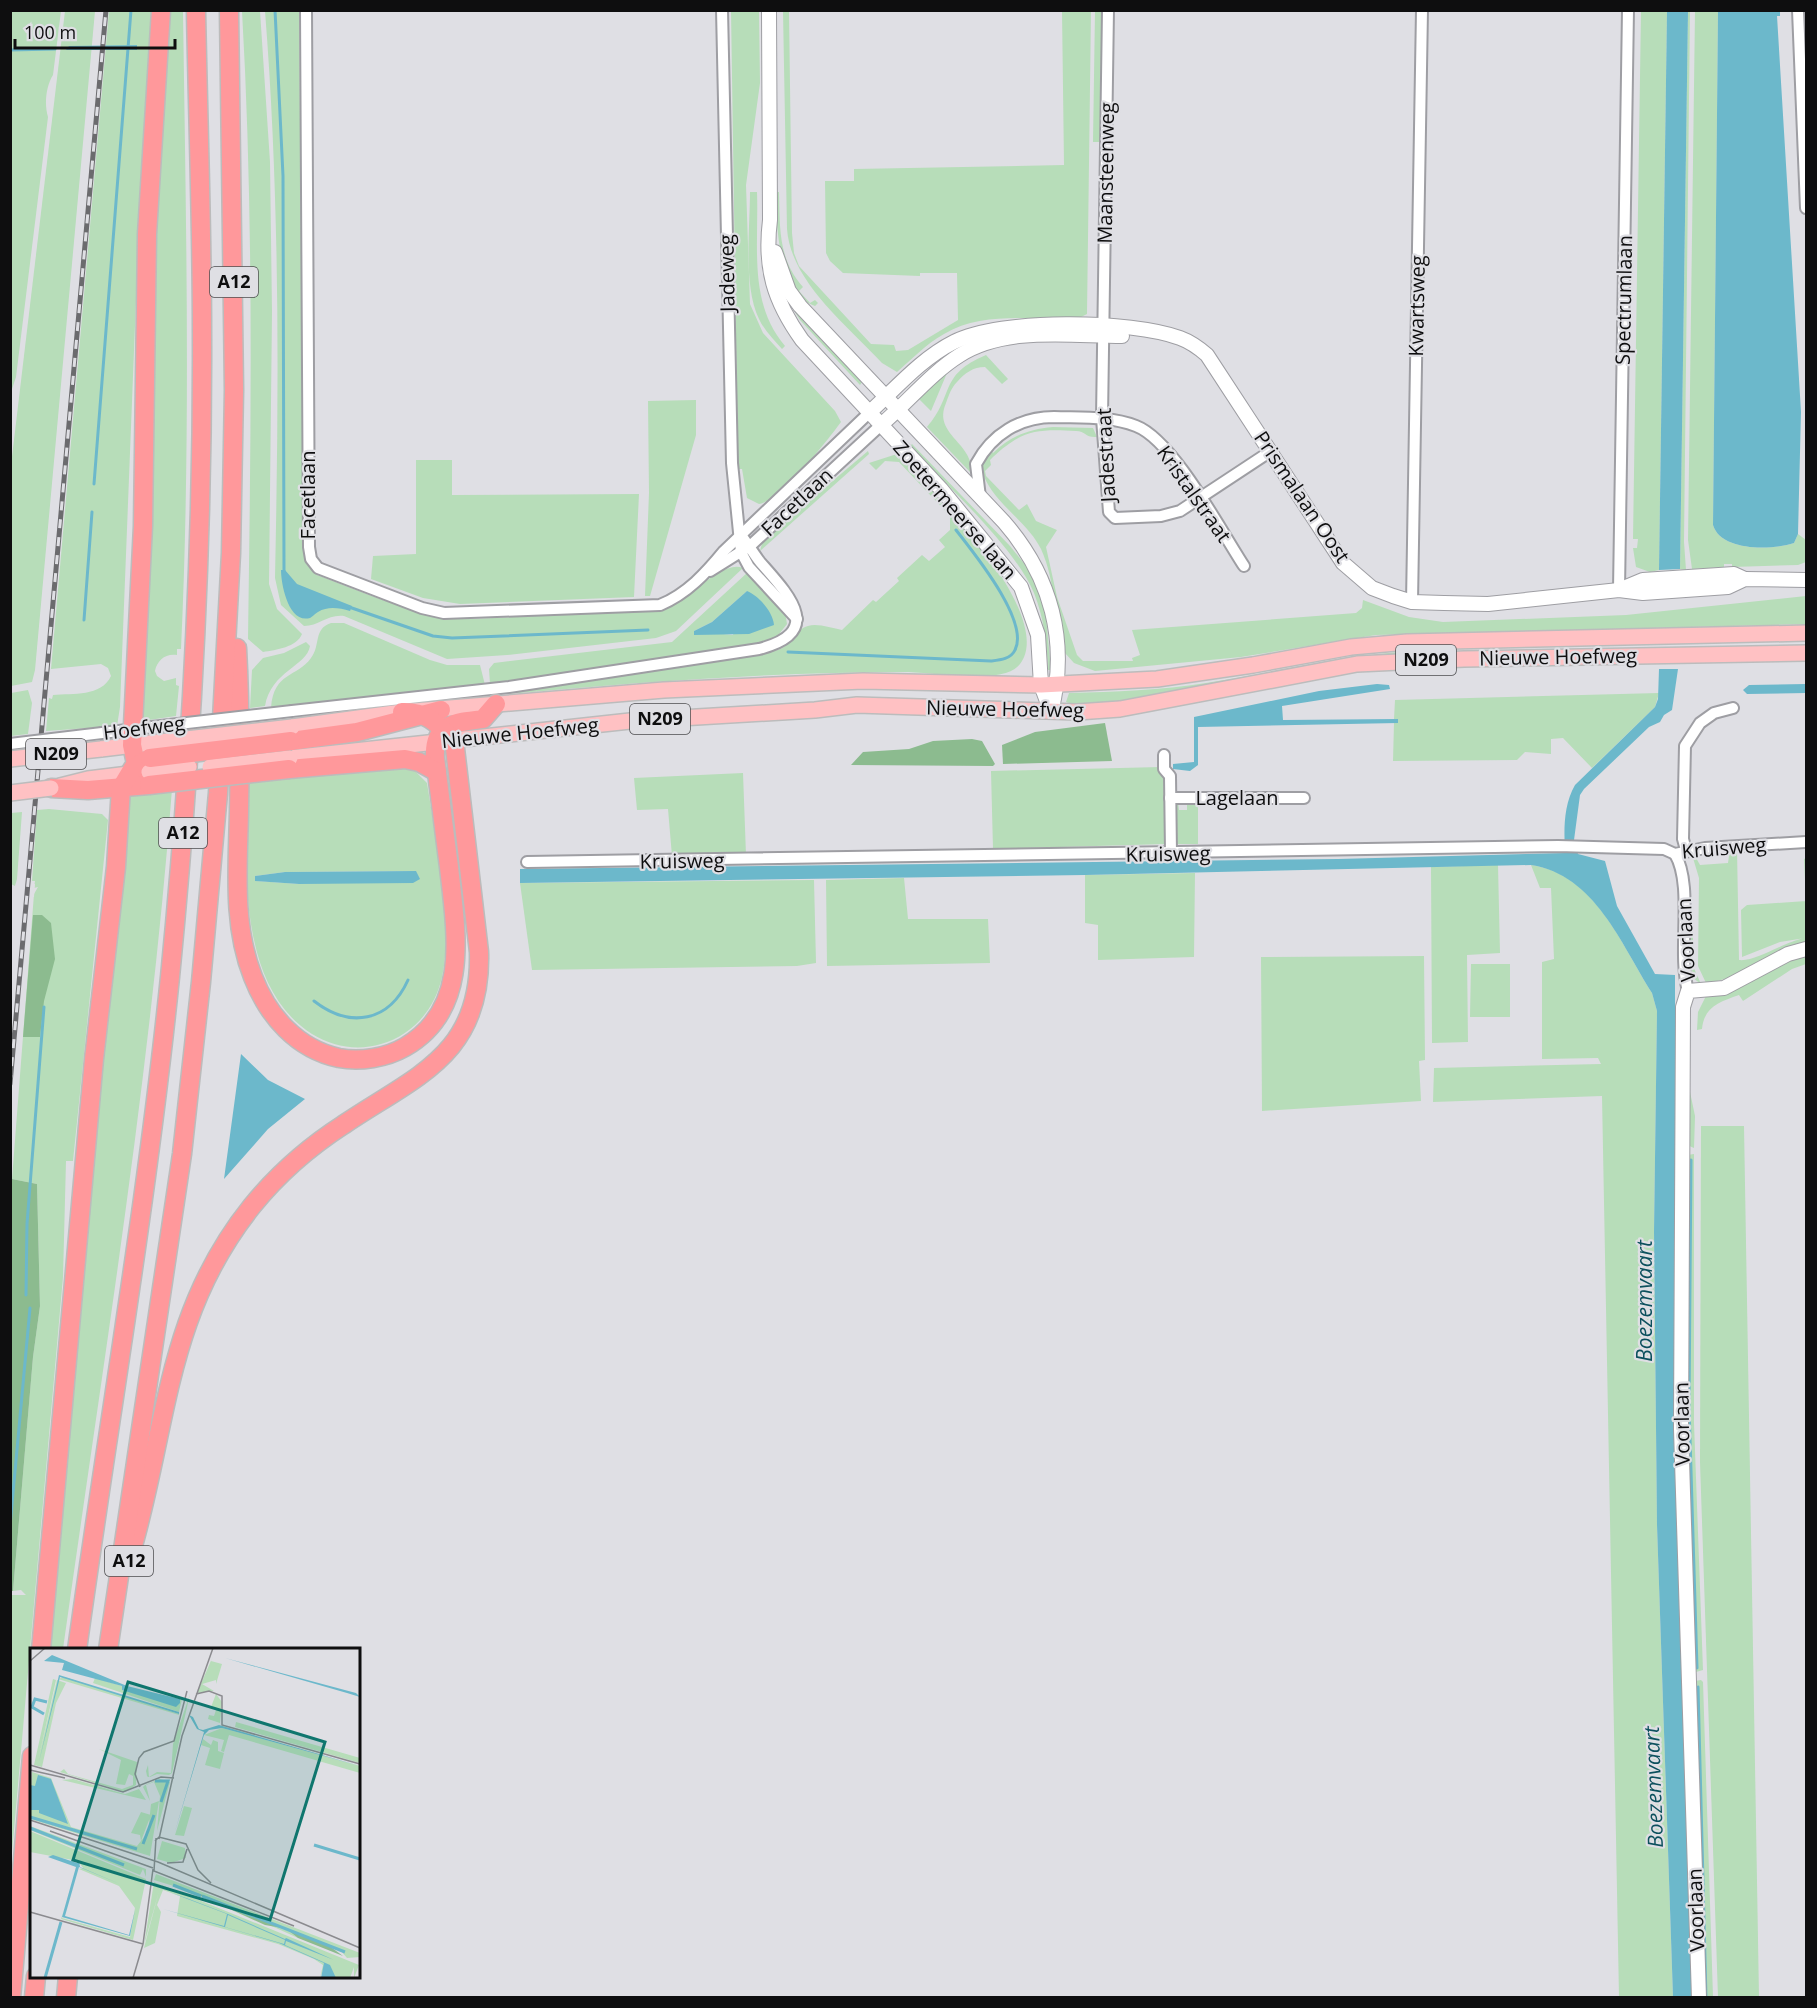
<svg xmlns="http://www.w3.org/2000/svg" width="1817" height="2008" viewBox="0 0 1817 2008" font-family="'Open Sans',sans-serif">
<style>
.green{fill:#b7ddb9;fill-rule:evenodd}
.forest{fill:#8cbb8f}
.water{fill:#6cb8cb}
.pier{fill:#dfdfe4}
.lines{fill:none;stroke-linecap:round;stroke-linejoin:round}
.stream{stroke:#6cb8cb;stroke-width:3}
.street-casing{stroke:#9e9ea3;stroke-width:14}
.secondary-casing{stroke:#9e9ea3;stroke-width:16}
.primary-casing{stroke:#bcbcbc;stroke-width:18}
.highway-casing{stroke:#bcbcbc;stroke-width:21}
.street{stroke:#fff;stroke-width:10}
.secondary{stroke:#fff;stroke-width:14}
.primary{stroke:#ffc1c3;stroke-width:15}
.highway{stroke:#ff989b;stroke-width:18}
.rail-casing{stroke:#6b6b6e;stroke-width:5}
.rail{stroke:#dfdfe4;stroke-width:3;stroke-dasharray:9;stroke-linecap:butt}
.street-bridge-casing{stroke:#9e9ea3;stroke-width:14;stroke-linecap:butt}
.primary-bridge-casing{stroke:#bcbcbc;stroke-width:18;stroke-linecap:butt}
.highway-bridge-casing{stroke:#bcbcbc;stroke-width:21;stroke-linecap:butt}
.street-bridge{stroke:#fff;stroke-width:10}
.primary-bridge{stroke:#ffc1c3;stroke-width:15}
.highway-bridge{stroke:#ff989b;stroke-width:18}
.labels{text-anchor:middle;stroke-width:4.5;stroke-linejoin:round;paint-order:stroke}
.shield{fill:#dfdfe4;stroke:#4d4d4f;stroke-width:1.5}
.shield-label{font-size:18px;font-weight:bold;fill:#0e0e0f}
.street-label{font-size:20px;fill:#0e0e0f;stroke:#dfdfe4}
.water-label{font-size:21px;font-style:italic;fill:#0c505d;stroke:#dfdfe4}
.inset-river{fill:none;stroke:#6cb8cb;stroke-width:3}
.inset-road{fill:none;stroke:#8b8b8f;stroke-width:1.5}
.view{fill:#0f766e;fill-opacity:0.15;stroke:#0f766e;stroke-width:3}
.inset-edge{fill:none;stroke:#0e0e0f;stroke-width:3}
</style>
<rect width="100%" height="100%" fill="#dfdfe4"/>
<g class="green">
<path d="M11 10 61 11 53 75C46 86 44 104 48 117L16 377 11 392Z"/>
<polygon points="1690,10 1684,542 1686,570 1680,569 1688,11"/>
<path d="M1718 10 1713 525C1721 552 1773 550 1794 543L1798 534 1806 540V562L1798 565 1732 567V564H1724V567L1692 569 1688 540 1695 11Z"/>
<polygon points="65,11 95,11 35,670 32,682 11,686 11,465"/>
<path d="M109 11H153L141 173 120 707 117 726 46 731 49 698 52 699 53 695C73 693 101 697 111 676L108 668 101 664 51 669Z"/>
<path d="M165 11H183C186 224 191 436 181 649H177V655C166 653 157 660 155 671L157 676 164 681 176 678V685L179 686 176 716 142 721 153 507 151 330Z"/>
<path d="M242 11H260L270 162 272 312 269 584 277 609 302 634C297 647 276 650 263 652L248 639C251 429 254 220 242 11Z"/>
<path d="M265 11H299L304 553 307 565 317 575C368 594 417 617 471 619L659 610C686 605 720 559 743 568L676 631 656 638 507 655 447 659 344 616C328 614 319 626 304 626L281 605 275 578C279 388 280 200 265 11Z"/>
<path d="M731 11H759L760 83 746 185 750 304 763 333 835 411 841 422C827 441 780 501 759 504L747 498 742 469H738Z"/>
<path d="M783 11H789L792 233 794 253 799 266 871 344 894 345 896 351 908 350 958 320 957 273H920V276L843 273 830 261 826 253 825 181H854V169L1064 165 1062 11H1091L1087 314 1079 318C1035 321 984 310 944 334 926 344 912 359 897 372L882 363C847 325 791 282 787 229Z"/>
<polygon points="1095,11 1102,11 1100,142 1093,142"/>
<polygon points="1641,11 1667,11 1659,570 1650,572 1636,567 1633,548 1637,548 1638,539 1633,539"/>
<path d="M750 192H757C759 245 748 303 785 346L782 349C774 340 764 330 759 319 743 286 750 229 750 192Z"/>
<path d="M776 192H779C780 228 778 259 803 287L799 291 810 303 815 300 818 303 815 306C778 292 776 225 776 192Z"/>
<polygon points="782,292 862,382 860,385 800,320"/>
<path d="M1022 337 1080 338 1085 341 1010 342 970 355 947 373 931 411 919 399C923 390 931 384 938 378 962 355 988 341 1022 337Z"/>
<path d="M986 355 1008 379 1002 384 985 367C973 367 965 373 957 382 951 388 949 395 946 403 932 435 975 443 971 473L927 427C955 395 938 375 986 355Z"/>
<polygon points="696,400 696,435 650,596 645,596 649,493 648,401"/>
<path d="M1053 427 1093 428 1097 437C1085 438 1086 431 1076 431 1037 429 1022 430 993 457L990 460 991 465 985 471 986 476 1019 510 1027 504 1036 521 1057 530 1046 547 1057 597 1077 655 1083 661H1133L1132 658 1140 655 1132 630 1356 613 1362 608 1363 600 1409 617 1443 622 1626 615 1806 596V624L1376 635 1241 657 1095 671 1074 663 1065 653C1054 620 1056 582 1041 549 1026 519 988 500 981 467L991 450 993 453C1011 436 1029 429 1053 427Z"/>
<path d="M912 444 1010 546 1027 567 1039 591 1046 617 1051 670H1048C1047 644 1044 618 1034 593 1014 546 947 486 910 446Z"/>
<polygon points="868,451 869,454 760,551 763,540"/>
<path d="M900 453C932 487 1057 616 1020 664 1004 686 933 672 906 672 773 672 640 682 507 694L513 691 778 650C791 646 795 629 808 626 817 623 832 628 842 630L873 600 876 602 899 581 897 578 922 555 929 561 945 547 939 540 950 530V516L899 462 885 461 876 470 869 463Z"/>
<polygon points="416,460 452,460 452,495 639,494 634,597 460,604 423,598 371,579 373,556 416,554"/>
<path d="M748 572 785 612 787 624 776 638 745 646 490 684 489 669 494 663 672 642ZM747 591 733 635 694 631 712 622Z"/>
<path d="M331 623H344L430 660 447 665H480L485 685 271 708C274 671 297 678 311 658 321 645 313 629 331 623Z"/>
<path d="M306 642 310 646C307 666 271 671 265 706L250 708 252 670 263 658 284 653Z"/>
<path d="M1447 649V654L1127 701 1077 706 1066 702 1069 693C1115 692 1161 690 1206 683 1289 670 1361 651 1447 649Z"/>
<polygon points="28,690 32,703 28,734 11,736 11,693"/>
<polygon points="1659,693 1655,707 1592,768 1563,738 1551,739 1551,754 1525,752 1517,760 1393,761 1394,723 1398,723 1398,719 1394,719 1395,700"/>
<polygon points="475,696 475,698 270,720 270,718"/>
<path d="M401 766 413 769 427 783C435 833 453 930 442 977 435 1009 413 1035 381 1044 358 1051 333 1047 312 1034 235 985 246 861 247 782ZM416 871V875L299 884 256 881 255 876 285 872Z"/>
<polygon points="1161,767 1165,778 1166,844 993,849 991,771"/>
<polygon points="743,773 746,855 672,856 668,809 637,810 634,778"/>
<path d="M172 789C150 1078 103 1363 63 1649L47 1650 127 792Z"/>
<polygon points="1178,802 1179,810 1187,810 1187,802 1198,803 1198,844 1175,844 1174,803"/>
<polygon points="49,809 102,814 108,820 73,1161 66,1161 63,1277 11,1864 11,1598 12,1595 26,1595 21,1590 13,1591 33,1357 40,1306 37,1184 12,1179 34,894 38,887 34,888 35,881 32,881 37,810"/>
<polygon points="22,812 17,879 15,886 11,884 11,813"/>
<path d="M1730 849H1737L1739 960C1756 962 1785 941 1805 938L1780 942 1742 957 1741 910 1747 905 1806 901 1804 859 1806 858V942C1770 950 1743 979 1706 983L1698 966 1699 878 1693 858 1695 856 1700 865 1728 863Z"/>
<polygon points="1498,865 1500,953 1467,955 1468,1042 1432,1043 1431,867"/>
<path d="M1531 865C1595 874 1621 944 1652 993L1657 1011 1654 1232 1657 1525 1673 1997H1619L1602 1096 1433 1102 1434 1068 1601 1064 1598 1058 1542 1059V962L1554 959 1551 888H1540Z"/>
<polygon points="1195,873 1194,957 1098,960 1098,925 1085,923 1085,875"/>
<polygon points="904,878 908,919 988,919 990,963 827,966 826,880"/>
<polygon points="814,880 816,963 797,966 532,970 520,883"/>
<polygon points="1690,924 1693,924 1693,966 1701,984 1689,975 1686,948 1690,948 1690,941 1687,940 1687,932 1690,932"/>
<path d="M1806 954V964L1792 969 1743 1001 1739 995C1719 1002 1704 1007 1702 1029L1697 1030 1698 1012 1706 996Z"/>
<polygon points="1424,956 1425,1060 1419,1061 1421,1101 1262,1111 1261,957"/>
<polygon points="1471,964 1510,964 1510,1017 1470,1017"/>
<polygon points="1689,1087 1695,1116 1694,1148 1687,1145"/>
<polygon points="1701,1126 1744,1126 1759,1997 1718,1997 1700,1462"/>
<polygon points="1694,1154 1694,1423 1703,1670 1696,1672 1686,1426 1687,1155"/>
<polygon points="1701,1680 1703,1682 1713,1997 1704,1997 1695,1681"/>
</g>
<g class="forest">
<polygon points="1105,723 1112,761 1003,764 1002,745 1035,732"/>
<polygon points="972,739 982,741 995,764 993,766 851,765 863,752 909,749 933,741"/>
<polygon points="33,915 42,915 51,923 55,959 44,1001 40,1037 23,1037"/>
<polygon points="12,1179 37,1184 40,1306 33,1357 13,1591 11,1591"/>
</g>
<g class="water">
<polygon points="1667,11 1688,11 1680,569 1659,570"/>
<path d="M1718 11 1780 12V16H1777L1801 412 1798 534 1794 543C1773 550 1721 552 1713 525Z"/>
<polygon points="137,45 137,50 66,50 69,46"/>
<path d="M281 570H285L297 584 352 606 350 611C339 608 328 606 318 612 316 613 312 617 310 618 288 624 281 583 281 570Z"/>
<path d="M747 591C759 596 773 612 774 625L749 634 694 635V631L712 622Z"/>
<path d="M1659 669H1678L1672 710 1664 715 1660 722 1649 727 1584 789 1580 795 1574 840 1578 854 1605 861 1617 906 1655 974 1675 975V1401L1693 1997H1673L1657 1525 1654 1232 1657 1011 1652 993C1621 944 1595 875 1531 865L1085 875 520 883V869L1338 859 1565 853C1564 831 1563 806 1575 785L1655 707 1658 699Z"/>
<polygon points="1377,684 1389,685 1390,689 1282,706 1283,720 1398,719 1398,723 1198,727 1198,765 1190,771 1173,769 1173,764 1194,762 1194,717 1319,691"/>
<polygon points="1806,684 1806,693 1747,694 1743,690 1749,685"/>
<polygon points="416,871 420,879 413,883 299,884 255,881 255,876 285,872"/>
<polygon points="241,1054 268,1080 305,1099 268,1129 224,1179"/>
</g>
<polygon class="pier" points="16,883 35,884 34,897 14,896"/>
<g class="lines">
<g class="stream">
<polyline points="275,10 283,176 284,573"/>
<polyline points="10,50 55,49"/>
<polyline points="94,484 131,10"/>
<polyline points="349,607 433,636 452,638 648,630"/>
<polyline points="84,620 92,512"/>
<path d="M788 652 991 661C1000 660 1011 659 1015 650 1030 621 973 552 956 530"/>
<path d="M314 1001C350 1029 389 1022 408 980"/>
<polyline points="1691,1160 1689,1405 1697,1668"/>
<polyline points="26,1295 27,1224 44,1007"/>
<polyline points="10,1526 30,1308"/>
<polyline points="1698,1687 1706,1998"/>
</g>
<g class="street-casing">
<g id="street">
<path d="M306 10 309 547 311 559 318 568 422 608 444 613 660 605C687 594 706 573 724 551L870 412"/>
<polyline points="722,10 732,463 741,552 749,567 797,619"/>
<polyline points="1108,10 1102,418 1109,512 1115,518 1161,516 1180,511 1271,451"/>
<polyline points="1798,10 1806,208"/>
<path d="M980 497 976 464C992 434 1020 417 1054 417 1081 418 1110 416 1136 426 1173 440 1221 531 1244 566"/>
<polyline points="710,571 750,546 882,424"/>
<polyline points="1619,590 1628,10"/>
<polyline points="1412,602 1422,10"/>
<path d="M292 711 509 687 759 649C826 632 788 594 760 562 753 553 748 544 741 535"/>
<polyline points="102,733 152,727"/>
<polyline points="1164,755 1164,769 1170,776 1171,853"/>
<polyline points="1170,798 1304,798"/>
<polyline points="1686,850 1683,839 1685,746 1700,723 1714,713 1733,708"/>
<path d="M1675 854C1694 886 1677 951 1688 991"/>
<polyline points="527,862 1558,846 1664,849 1675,854 1705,848 1806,842"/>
</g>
</g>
<g class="secondary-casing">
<g id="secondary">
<path d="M769 10 770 220C764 268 774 301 802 340L941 489 1021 587 1038 635 1041 685 1051 712"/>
<path d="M775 252 789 291 800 306 1004 522C1051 576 1069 642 1051 712"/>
<path d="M870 412C896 388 922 358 954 342 1001 318 1131 320 1180 338 1191 342 1199 348 1207 355L1343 563 1372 588 1393 596 1412 602 1444 603 1488 604 1619 590 1643 593 1728 587 1745 579 1806 580"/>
<path d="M882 424C908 402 931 373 960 355 1006 326 1070 336 1122 336"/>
<polyline points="1619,590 1643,580 1734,574 1745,579"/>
<polyline points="1699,1998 1681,1429 1683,1007 1688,991 1724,988 1788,954 1806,949"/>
</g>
</g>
<g class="primary-casing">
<g id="primary">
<polyline points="292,727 402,712 664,690 863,681 1041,685 1157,679 1253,665 1351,647 1407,642 1806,633"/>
<polyline points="101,749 151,743"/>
<polyline points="290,758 630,721 815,710 857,705 1077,712 1120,709 1357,664 1464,659 1806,653"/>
<polyline points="60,786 88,779 137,773"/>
</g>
</g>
<g class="highway-casing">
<g id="highway">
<path d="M237 648C240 702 240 757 239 811 238 867 232 924 253 977 268 1016 297 1049 339 1058 360 1062 386 1058 405 1047 471 1009 456 931 449 867 444 830 440 794 435 758 433 724 455 722 483 719L496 704"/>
<polyline points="291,741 357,732 441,710"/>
<polyline points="289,769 405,759 419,762 437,772"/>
<polyline points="145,772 135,759 132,745 143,526 147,234 161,10"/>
<polyline points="51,788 88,790 149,785"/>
<path d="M132 1549C168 1424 166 1313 252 1206 278 1174 309 1147 343 1125 415 1076 482 1056 479 952L454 740C438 724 426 711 402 712"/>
<polyline points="41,1650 94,1059 116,867 121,788 133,768 150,758"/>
<path d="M77 1650C108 1425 147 1203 170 977 191 763 203 548 202 333 202 226 198 118 196 10"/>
<polyline points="108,1650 182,1154 201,982 218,793 231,553 234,390 229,10"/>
<polyline points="11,1998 32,1756"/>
<polyline points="34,1998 36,1976"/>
<polyline points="66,1998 68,1976"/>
</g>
</g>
<use href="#street" class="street"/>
<use href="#secondary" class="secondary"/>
<use href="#primary" class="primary"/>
<use href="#highway" class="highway"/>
<g class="rail-casing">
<polyline id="rail" points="10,1084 106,10"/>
</g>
<use href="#rail" class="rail"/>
<g class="street-bridge-casing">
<g id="street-bridge">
<polyline points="152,727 292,711"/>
<polyline points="10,744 102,733"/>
</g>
</g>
<g class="primary-bridge-casing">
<g id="primary-bridge">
<polyline points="151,743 292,727"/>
<polyline points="10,759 101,749"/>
<polyline points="210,767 290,758"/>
<polyline points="149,772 189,767"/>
<polyline points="10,793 51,788"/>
</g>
</g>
<g class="highway-bridge-casing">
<g id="highway-bridge">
<polyline points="150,758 291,741"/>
<polyline points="149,785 289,769"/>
</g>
</g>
<use href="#street-bridge" class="street-bridge"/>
<use href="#primary-bridge" class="primary-bridge"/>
<use href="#highway-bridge" class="highway-bridge"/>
</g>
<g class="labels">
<g class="shield">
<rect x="210" y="267" width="48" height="30" rx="4.5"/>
<rect x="1396" y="645" width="60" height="30" rx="4.5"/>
<rect x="630" y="704" width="60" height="30" rx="4.5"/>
<rect x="26" y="739" width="60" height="30" rx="4.5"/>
<rect x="159" y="818" width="48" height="30" rx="4.5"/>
<rect x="105" y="1546" width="48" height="30" rx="4.5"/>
</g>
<g class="shield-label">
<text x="234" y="288">A12</text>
<text x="1426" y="666">N209</text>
<text x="660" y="725">N209</text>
<text x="56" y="760">N209</text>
<text x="183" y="839">A12</text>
<text x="129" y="1567">A12</text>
</g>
<g class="street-label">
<text transform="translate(1106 173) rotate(-89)" y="7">Maansteenweg</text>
<text transform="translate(727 273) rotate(-91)" y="7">Jadeweg</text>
<text transform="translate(1624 300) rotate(-89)" y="7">Spectrumlaan</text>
<text transform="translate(1417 306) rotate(-89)" y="7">Kwartsweg</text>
<text transform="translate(1106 455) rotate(-93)" y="7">Jadestraat</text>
<text transform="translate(1194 494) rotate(55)" y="7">Kristalstraat</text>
<text transform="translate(308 495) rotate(-90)" y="7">Facetlaan</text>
<text transform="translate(1302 497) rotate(56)" y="7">Prismalaan Oost</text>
<text transform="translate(797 502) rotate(-43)" y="7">Facetlaan</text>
<text transform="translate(955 510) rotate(49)" y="7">Zoetermeerse laan</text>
<text transform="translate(1558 657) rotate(-1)" y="7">Nieuwe Hoefweg</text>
<text transform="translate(1005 709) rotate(1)" y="7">Nieuwe Hoefweg</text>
<text transform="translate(144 728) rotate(-7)" y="7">Hoefweg</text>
<text transform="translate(520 733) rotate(-6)" y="7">Nieuwe Hoefweg</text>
<text x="1237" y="805">Lagelaan</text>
<text transform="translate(1724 848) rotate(-5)" y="7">Kruisweg</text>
<text transform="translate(1168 854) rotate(-1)" y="7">Kruisweg</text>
<text transform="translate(682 861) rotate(-1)" y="7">Kruisweg</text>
<text transform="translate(1686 940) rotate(-93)" y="7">Voorlaan</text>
<text transform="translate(1682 1424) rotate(-91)" y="7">Voorlaan</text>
<text transform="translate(1696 1910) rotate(-92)" y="7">Voorlaan</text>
</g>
<g class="water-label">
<text transform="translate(1645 1301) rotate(-90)" y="7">Boezemvaart</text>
<text transform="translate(1654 1787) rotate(-92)" y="7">Boezemvaart</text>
</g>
</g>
<g transform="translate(30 1648)">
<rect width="330" height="330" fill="#dfdfe4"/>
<path d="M183 8 181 13 192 16 186 36V32L172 36 184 43 167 45ZM34 29 149 66V67L28 31ZM65 30 92 38V42L152 51 149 64 63 35ZM23 31 26 32 8 113 27 32 36 35 26 55 12 119 4 117ZM160 46 142 125 139 127 127 126 120 129H118L117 128 116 123 118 117 119 129 127 124 141 125 143 96ZM186 46 192 54 190 75 178 71 179 67 184 68 186 62 181 59ZM206 74 330 110V115L205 79ZM192 80 330 118V125L199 87 194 104 191 103 194 92 174 87ZM173 91 181 97 183 92 188 94V103L194 105 190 121 175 117 180 100 171 97ZM69 101 107 114 106 137 95 144 30 124 34 121 38 126 92 141 103 137V128L99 126 95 137 86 136 91 112ZM2 124 21 130 41 179 107 198 118 184 121 156 129 153 120 208 0 171ZM43 131 95 146 109 141 116 152 32 132ZM130 131 140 134 127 183 130 148 124 134 116 137 120 153 113 139 115 137ZM154 158 162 160 154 188 145 187ZM111 164 121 167 111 193 110 187 101 185ZM0 178 116 221V229L113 221 110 227 0 182ZM0 183 116 231 103 292 31 271 33 265 32 270 100 289 105 260 89 238 49 221 53 220 48 213 0 204ZM132 193 155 200 156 210 141 215 127 211ZM126 226 330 305V309L317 310 311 303 264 283H259L268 290 173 247 124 232ZM124 234 131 237 129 240 132 237 329 317 324 330V319L320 330H297L295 317 290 330 293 317 284 311 248 296 147 268 150 248 133 242 127 257 131 264 125 295 114 300 129 243 114 297Z" fill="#b7ddb9"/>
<path d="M160 243 173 247 252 280 235 277ZM259 283 298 297 313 308 268 290Z" fill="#8cbb8f"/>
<path d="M22 7 97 38 150 51V55L146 59 92 42V38L32 22 34 15 14 13ZM195 10 326 45 330 49 317 45ZM29 27 149 64V66L30 29 9 114ZM159 67 163 69 169 81 173 82 189 77 330 118 192 80 179 82 174 87 144 187 174 84 167 81ZM8 127 21 131 38 176 9 165V162H0V137L5 138ZM23 207 47 215 49 212 50 219 90 236 49 219 35 268 99 287 105 262 100 288 32 269 46 219 18 209ZM139 244 159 251 198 266 255 291 256 290 304 312 256 293 255 297 300 317 306 330H291L294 315 249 295 133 261 194 278 197 266ZM198 267 255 292 254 296 195 279Z" fill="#6cb8cb" fill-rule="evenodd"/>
<path d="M78 53H82L24 124 26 118Z" fill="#dfdfe4"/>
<path class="inset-river" d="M14 66 2 59 5 51 17 54M125 133H138L131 154M0 169 107 201M0 180 94 217M113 196 124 167M284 197 330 211M143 237 171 248M172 248 315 304M15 330 31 274"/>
<path class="inset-road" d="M0 13 15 0M166 46 179 43 192 48V77L330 116M0 117 93 144 131 129 144 130M0 122 35 130M110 139 105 126 109 110 114 104 144 93 157 43M0 172 128 214 330 300M20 183 123 220M126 190 124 223 264 278M129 191 152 88 183 0M125 193 129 189 156 196 168 222 181 235M137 215 153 214 157 201M0 264 113 296M103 330 113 296 123 221"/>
<path class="view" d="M98 34 295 94 240 272 43 212Z"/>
<rect width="330" height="330" class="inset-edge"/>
</g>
<rect width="1817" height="2008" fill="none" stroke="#0e0e0f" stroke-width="24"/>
<path d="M15 39v9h160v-9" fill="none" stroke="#0e0e0f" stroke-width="3"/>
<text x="24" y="39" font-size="18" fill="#0e0e0f" stroke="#dfdfe4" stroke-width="4.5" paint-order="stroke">100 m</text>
</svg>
